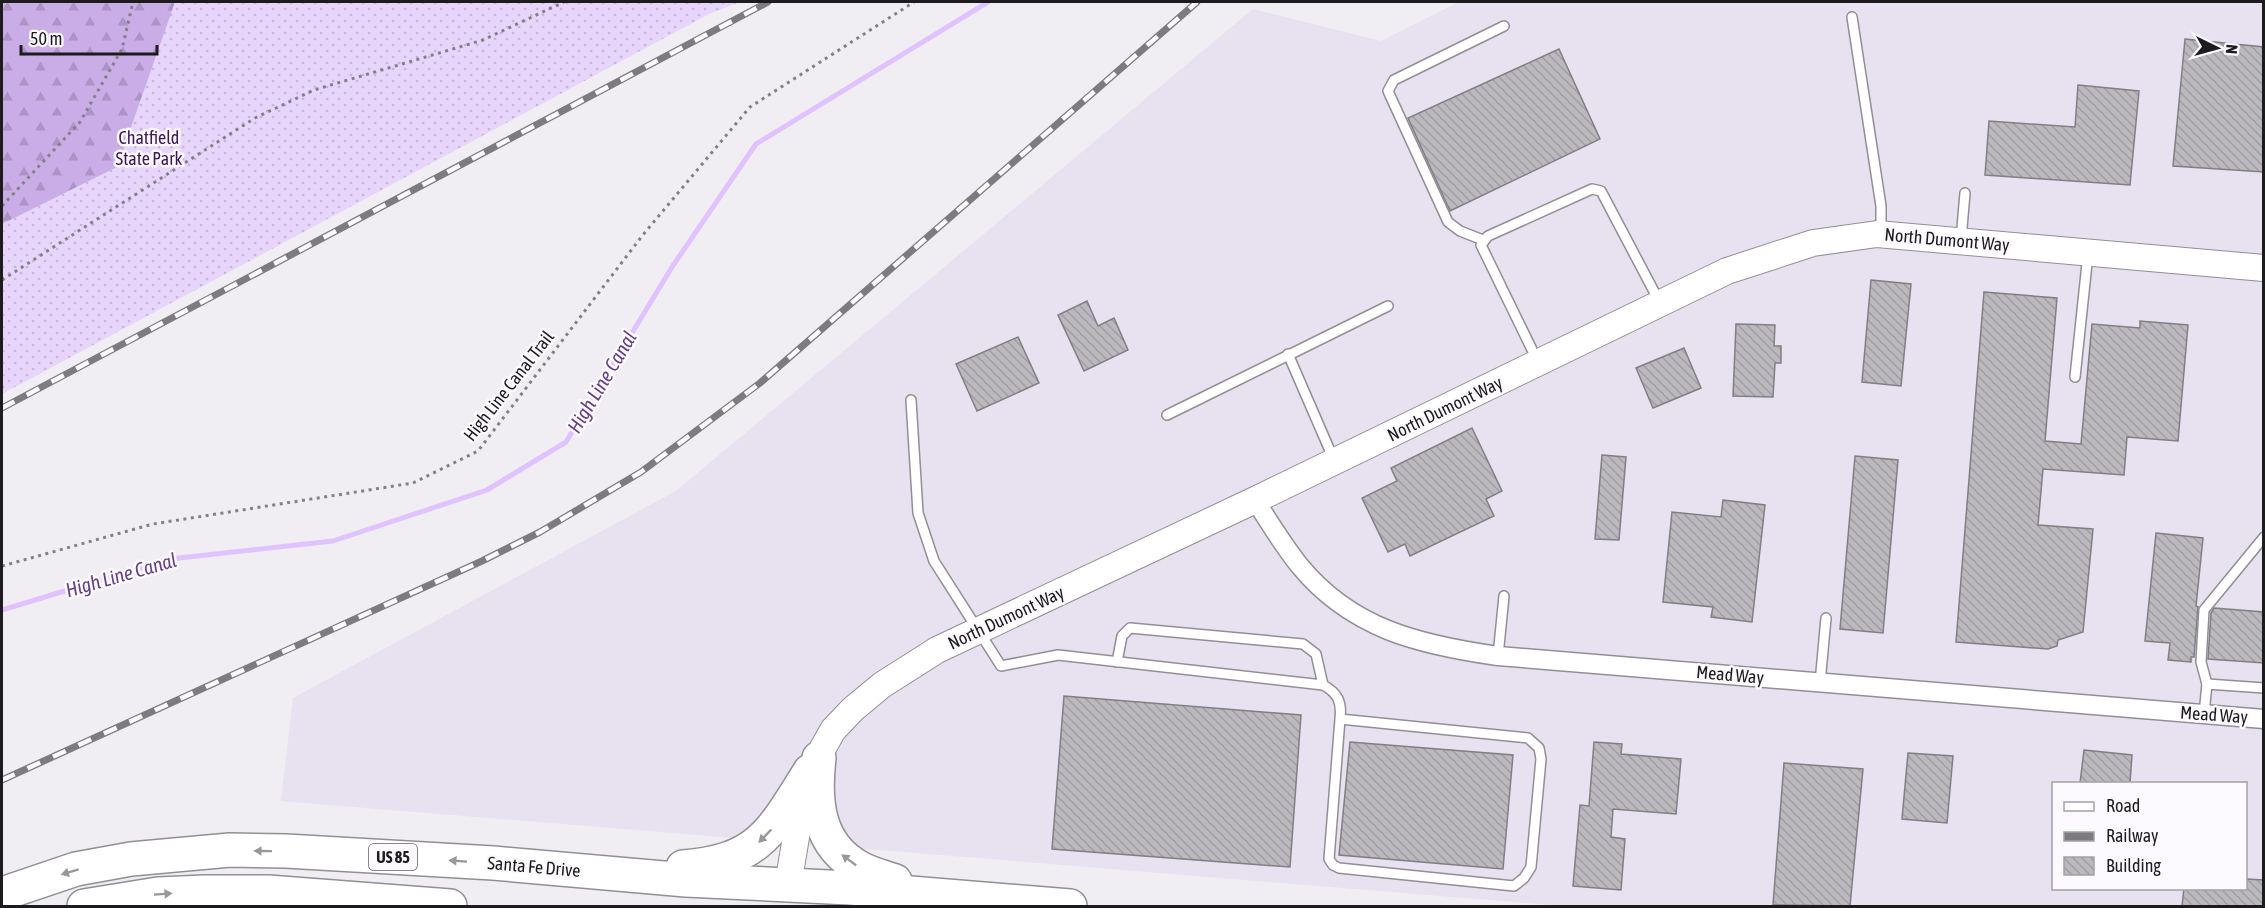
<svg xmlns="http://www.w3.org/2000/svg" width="2265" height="908" viewBox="0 0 2265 908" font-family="'Asap Condensed',sans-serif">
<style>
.built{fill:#e8e1ef;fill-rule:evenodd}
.grass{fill:url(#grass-dots)}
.forest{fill:url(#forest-firs)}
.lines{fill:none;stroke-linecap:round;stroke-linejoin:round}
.stream{stroke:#e0c3fe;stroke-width:5}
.building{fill:url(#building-back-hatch);stroke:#817e84;stroke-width:1.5}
.lane-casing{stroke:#918f94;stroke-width:12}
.street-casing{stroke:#918f94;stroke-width:21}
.secondary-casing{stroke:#918f94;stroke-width:28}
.highway-casing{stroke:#918f94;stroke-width:36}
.path{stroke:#838185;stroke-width:3;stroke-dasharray:3 4.5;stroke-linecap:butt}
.lane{stroke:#fff;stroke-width:9}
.street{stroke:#fff;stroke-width:18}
.secondary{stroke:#fff;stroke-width:26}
.highway{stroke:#fff;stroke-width:33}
.rail-casing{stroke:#7d7b7f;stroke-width:7}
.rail{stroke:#fcfafe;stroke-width:4.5;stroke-dasharray:14;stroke-linecap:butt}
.oneway{fill:#999899}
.labels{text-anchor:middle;stroke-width:5;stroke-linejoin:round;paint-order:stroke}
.shield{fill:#fcfafe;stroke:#5f5e60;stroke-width:1.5}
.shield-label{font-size:16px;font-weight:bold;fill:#1c1b1d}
.park-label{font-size:18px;fill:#3d1659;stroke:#fcfafe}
.street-label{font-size:18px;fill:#1c1b1d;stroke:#fcfafe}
.water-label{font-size:20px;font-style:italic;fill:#654085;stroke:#fcfafe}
</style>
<defs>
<pattern id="grass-dots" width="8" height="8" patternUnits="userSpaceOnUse" patternTransform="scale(1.5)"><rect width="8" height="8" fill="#e8d5fb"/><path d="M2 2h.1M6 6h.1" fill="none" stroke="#c6b6d7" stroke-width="1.8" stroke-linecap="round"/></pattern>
<pattern id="forest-firs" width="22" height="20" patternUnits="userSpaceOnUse" patternTransform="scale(1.5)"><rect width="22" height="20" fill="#caade7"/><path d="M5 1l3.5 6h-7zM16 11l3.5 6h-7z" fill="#ad94c6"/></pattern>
<pattern id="building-back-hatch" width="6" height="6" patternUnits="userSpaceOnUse" patternTransform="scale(1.5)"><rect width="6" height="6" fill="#bbb8be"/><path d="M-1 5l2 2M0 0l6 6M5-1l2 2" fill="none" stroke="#a09ea3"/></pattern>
</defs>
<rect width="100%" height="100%" fill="#f0edf3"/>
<path class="built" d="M1459 2H2263V906H1563L281 801 293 698 676 491 1253 9 1381 41ZM2054 784H2246V888H2054Z"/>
<polygon class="grass" points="2,2 740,2 709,14 2,394"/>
<polygon class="forest" points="2,2 175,2 117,167 2,224"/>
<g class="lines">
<polyline class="stream" points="2,610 170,559 333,541 487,490 566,442 672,267 756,144 988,2"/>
</g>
<g class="building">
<polygon points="2185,39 2264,47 2264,172 2173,166"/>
<polygon points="1559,49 1600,139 1450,211 1408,118"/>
<polygon points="2078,85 2139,91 2130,185 1985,175 1989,121 2075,127"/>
<polygon points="1871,280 1911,284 1901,386 1862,382"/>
<polygon points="1984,292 2057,298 2045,441 2081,444 2092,324 2140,328 2140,321 2188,325 2178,441 2127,437 2124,475 2043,469 2038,525 2093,529 2083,632 2058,640 2057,646 2048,649 1956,642"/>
<polygon points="1087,301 1098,326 1114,318 1128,350 1084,371 1058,315"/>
<polygon points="1736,324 1775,325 1774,346 1781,346 1781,363 1775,363 1773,397 1733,396"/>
<polygon points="1018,337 1039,383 977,411 956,364"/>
<polygon points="1684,348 1701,388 1653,408 1636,368"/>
<polygon points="1472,428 1502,491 1486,499 1494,516 1410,556 1405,544 1388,552 1362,498 1397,481 1391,468"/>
<polygon points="1602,455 1626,457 1619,540 1595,539"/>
<polygon points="1855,456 1898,460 1883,633 1840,629"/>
<polygon points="1723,500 1765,505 1752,622 1711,617 1713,607 1663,602 1672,512 1721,517"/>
<polygon points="2156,533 2203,538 2196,606 2198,607 2194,657 2191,657 2191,662 2168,660 2170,643 2145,641"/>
<polygon points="2214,608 2264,612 2264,663 2208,659 2211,613"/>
<polygon points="1064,696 1301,715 1290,867 1052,849"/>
<polygon points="1350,742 1513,755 1503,869 1339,855"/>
<polygon points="1594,742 1622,744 1621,754 1681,759 1676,814 1613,809 1611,837 1625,839 1621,890 1573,886 1580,805 1589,806"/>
<polygon points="2084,750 2132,755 2130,783 2080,783"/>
<polygon points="1908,753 1953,756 1947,823 1902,819"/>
<polygon points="1784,763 1863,769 1850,906 1773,905"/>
<polygon points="2246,879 2264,880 2264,906 2182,906 2184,888 2246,888"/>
</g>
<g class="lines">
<g class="lane-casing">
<g id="lane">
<polyline points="1852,17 1881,206 1881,234"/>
<polyline points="1961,239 1965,193"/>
<polyline points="1483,240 1460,231 1448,222 1388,91 1394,80 1504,26"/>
<polyline points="1288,354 1334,460"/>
<polyline points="1537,360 1481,245 1488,236 1592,189 1601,191 1659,301"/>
<polyline points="2075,377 2088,254"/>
<path d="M911 400 918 513 934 561 1001 666 1058 655 1323 685C1338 693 1342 702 1340 719L1329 859 1333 865 1339 868 1514 886 1524 878 1531 867 1541 759 1539 748 1528 738 1340 719"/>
<polyline points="1167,415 1388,306"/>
<polyline points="1498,656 1504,596"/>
<polyline points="1117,662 1122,636 1130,628 1303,644 1316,654 1323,685"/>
<polyline points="1820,683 1826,618"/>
<polyline points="2207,684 2201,662 2204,610 2264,537"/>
<polyline points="2204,714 2207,684 2264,688"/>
</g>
</g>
<g class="street-casing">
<path id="street" d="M1255 500C1269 522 1283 545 1299 565 1351 629 1420 645 1498 656L2264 719"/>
</g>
<g class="secondary-casing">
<polyline id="secondary" points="788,885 802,801 810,771 833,730 853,709 882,685 937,650 1255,500 1727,271 1813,243 1877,234 2264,268"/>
</g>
<g class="highway-casing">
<g id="highway">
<path d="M819 758C814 801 817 845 860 868 871 874 884 877 895 881"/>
<path d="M683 867C760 861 772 831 810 771"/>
<polyline points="2,894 76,869 131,859 230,850 286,851 493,863 686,880 850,888 1070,906"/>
<polyline points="84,906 158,894 205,892 268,892 450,906"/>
</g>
</g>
<g class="path">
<polyline points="2,206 80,122 122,49 133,2"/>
<polyline points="2,280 255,118 314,90 483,40 564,2"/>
<polyline points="2,566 153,524 413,483 478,451 642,236 750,107 914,2"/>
</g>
<use href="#lane" class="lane"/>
<use href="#street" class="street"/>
<use href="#secondary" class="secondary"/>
<use href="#highway" class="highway"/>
<g class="rail-casing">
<g id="rail">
<polyline points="2,408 768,2"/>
<polyline points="2,780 482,561 540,532 641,472 760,383 1197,2"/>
</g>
</g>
<use href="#rail" class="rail"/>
</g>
<defs><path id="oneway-solid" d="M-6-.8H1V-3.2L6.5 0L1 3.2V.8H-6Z" transform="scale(1.5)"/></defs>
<g class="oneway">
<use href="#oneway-solid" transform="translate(765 836) rotate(134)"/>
<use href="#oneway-solid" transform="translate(263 851) rotate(-179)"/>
<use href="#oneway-solid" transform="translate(849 860) rotate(-143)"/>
<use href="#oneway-solid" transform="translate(458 861) rotate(-176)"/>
<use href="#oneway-solid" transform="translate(70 872) rotate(163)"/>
<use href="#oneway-solid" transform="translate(163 894) rotate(-4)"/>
</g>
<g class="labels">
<rect class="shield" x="369" y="844" width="48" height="26" rx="4.5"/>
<g class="shield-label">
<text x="393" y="863">US 85</text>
</g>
<g class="park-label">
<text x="149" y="144">Chatfield<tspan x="149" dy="21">State Park</tspan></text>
</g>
<g class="street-label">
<text transform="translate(1947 240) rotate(5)" y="6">North Dumont Way</text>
<text transform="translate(509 386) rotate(-52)" y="6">High Line Canal Trail</text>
<text transform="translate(1445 409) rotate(-26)" y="6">North Dumont Way</text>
<text transform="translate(1006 618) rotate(-25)" y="6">North Dumont Way</text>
<text transform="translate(1730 675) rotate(5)" y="6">Mead Way</text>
<text transform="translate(2214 715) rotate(4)" y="6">Mead Way</text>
<text transform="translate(534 867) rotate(5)" y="6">Santa Fe Drive</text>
</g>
<g class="water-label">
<text transform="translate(602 382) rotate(-59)" y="7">High Line Canal</text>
<text transform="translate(121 575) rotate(-16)" y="7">High Line Canal</text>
</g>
</g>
<rect width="2265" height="908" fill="none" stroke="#1c1b1d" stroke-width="6"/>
<rect x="2052" y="782" width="195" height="108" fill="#fcfafe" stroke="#a2a1a4" stroke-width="1.5"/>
<rect x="2064" y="802" width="30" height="9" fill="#ffffff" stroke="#a2a1a4" stroke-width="1.5"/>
<text x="2106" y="812" font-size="18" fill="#1c1b1d">Road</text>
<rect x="2064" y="832" width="30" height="9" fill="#7d7b7f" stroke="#a2a1a4" stroke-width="1.5"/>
<text x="2106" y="842" font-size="18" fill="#1c1b1d">Railway</text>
<rect x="2064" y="857" width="30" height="18" fill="url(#building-back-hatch)" stroke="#a2a1a4" stroke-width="1.5"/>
<text x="2106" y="872" font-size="18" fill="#1c1b1d">Building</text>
<g transform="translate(2217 48) rotate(95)" stroke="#fcfafe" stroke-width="4.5" paint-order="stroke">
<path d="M0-4.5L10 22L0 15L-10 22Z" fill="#1c1b1d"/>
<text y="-9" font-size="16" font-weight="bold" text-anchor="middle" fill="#1c1b1d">N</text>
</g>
<path d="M21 45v9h136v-9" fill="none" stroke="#1c1b1d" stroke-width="3"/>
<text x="30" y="45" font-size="18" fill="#1c1b1d" stroke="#fcfafe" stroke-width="4.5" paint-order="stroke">50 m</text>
</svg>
